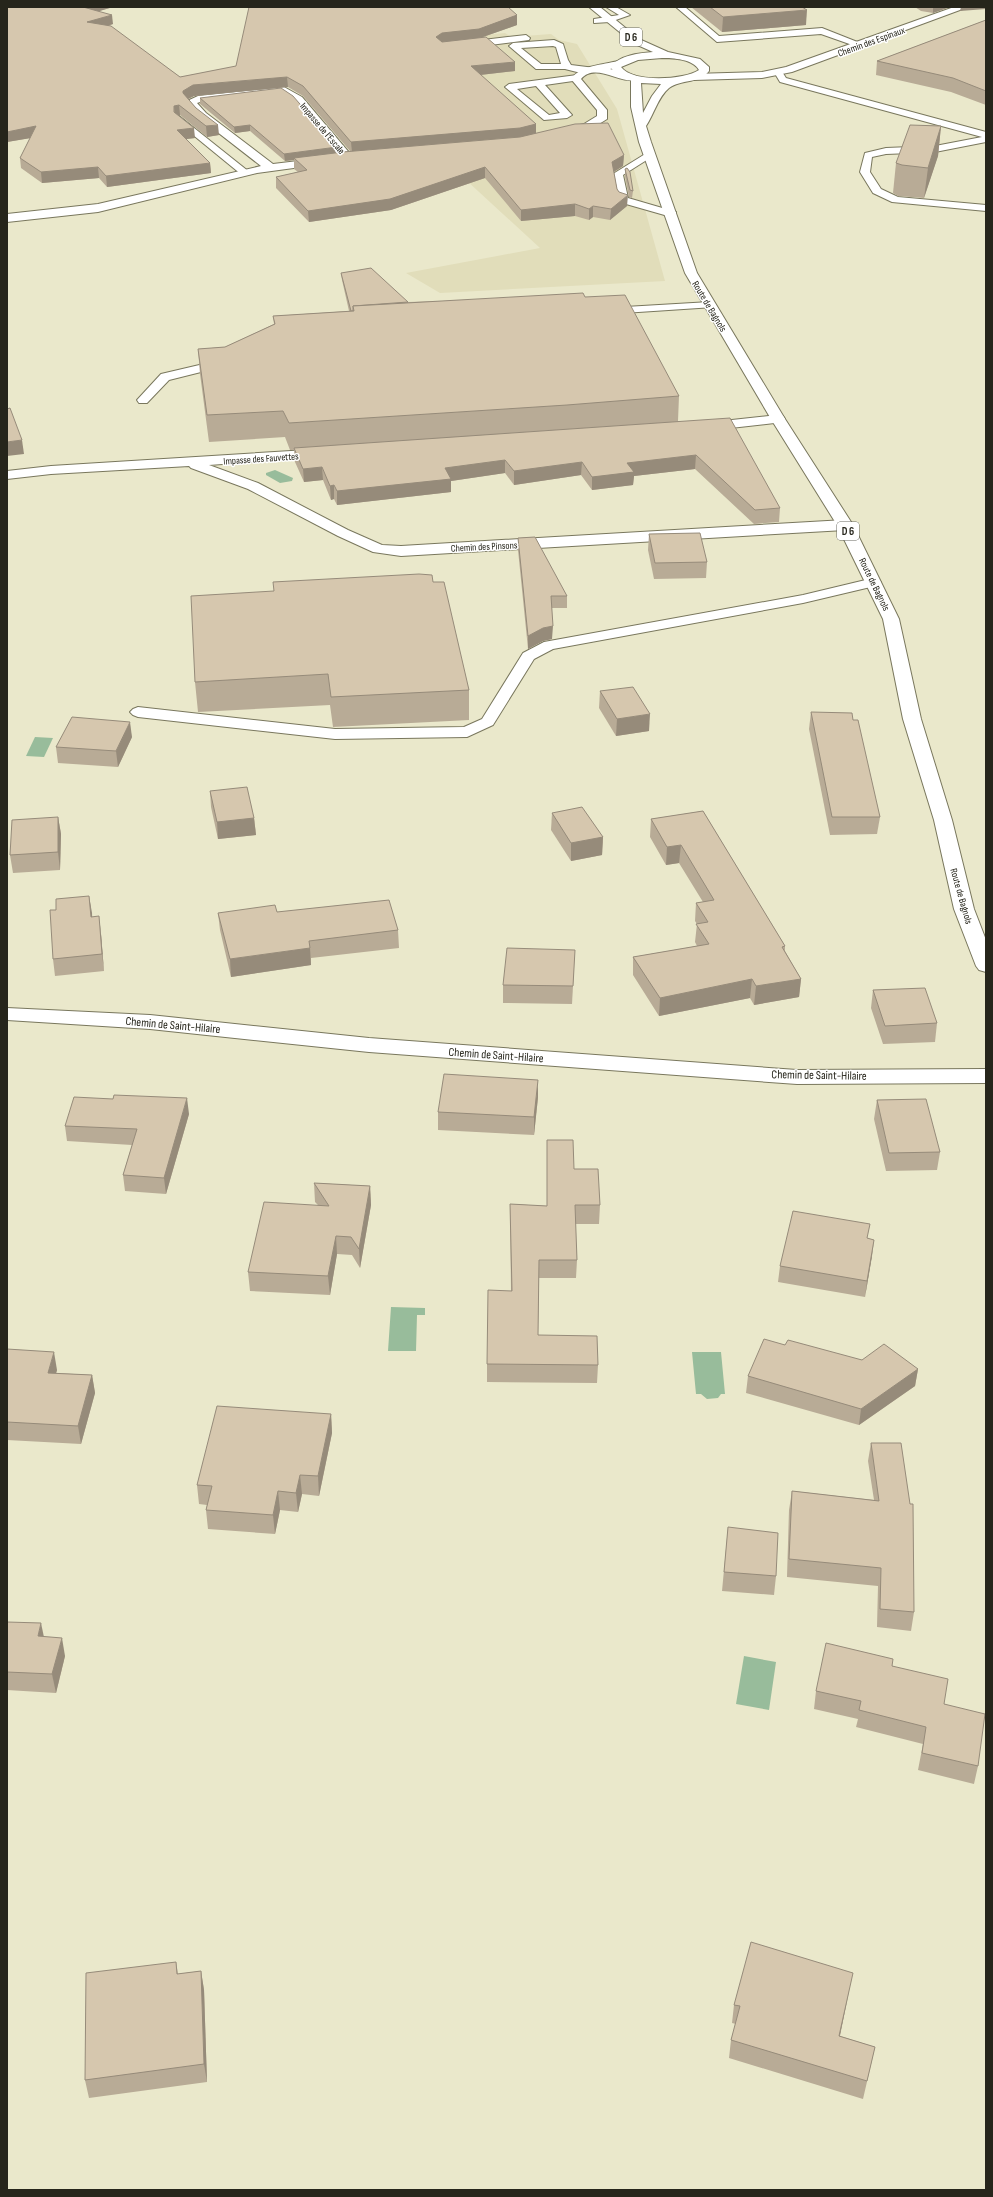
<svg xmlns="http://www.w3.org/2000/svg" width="993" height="2197" viewBox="0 0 993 2197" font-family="'Sofia Sans Condensed',sans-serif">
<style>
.built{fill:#e1ddba}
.water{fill:#98bc9b}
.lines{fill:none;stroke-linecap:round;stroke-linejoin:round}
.service-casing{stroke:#79775d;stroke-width:2}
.minor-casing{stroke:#79775d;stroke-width:2}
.primary-casing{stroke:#79775d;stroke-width:2}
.service{fill:#fff;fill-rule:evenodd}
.minor{fill:#fff;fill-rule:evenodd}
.primary{fill:#fff;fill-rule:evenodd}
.wall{fill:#b8ab96}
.shaded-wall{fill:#968b7a}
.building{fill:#d6c7ae;stroke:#968b7a}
.labels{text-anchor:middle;stroke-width:3;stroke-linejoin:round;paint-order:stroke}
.far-street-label{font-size:10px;fill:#26251b;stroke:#fff}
.shield{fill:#fff;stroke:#67665f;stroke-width:1}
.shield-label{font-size:11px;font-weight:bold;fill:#26251b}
.street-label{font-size:12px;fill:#26251b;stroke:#fff}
</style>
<rect width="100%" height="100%" fill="#eae8cb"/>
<polygon class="built" points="505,33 511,37 551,34 559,40 577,44 617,109 665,281 440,293 406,273 540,248 428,145 424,41"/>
<g class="water">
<polygon points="275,470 293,478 292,481 280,483 266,475 266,473"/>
<polygon points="35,737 53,738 44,757 26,756"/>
<polygon points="391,1307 425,1308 425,1315 417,1315 416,1351 388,1351"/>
<polygon points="692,1352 721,1352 725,1394 721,1394 718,1398 707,1399 701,1394 696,1394"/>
<polygon points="744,1656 776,1662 769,1710 736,1704"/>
</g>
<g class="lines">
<g class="service-casing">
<g id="service">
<polygon points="606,7 616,7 630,15 610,22 594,23 594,19 619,15"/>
<polygon points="676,7 685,7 719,36 822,28 865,45 858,47 821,34 717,42"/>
<polygon points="526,35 530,38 529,40 466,48 462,45 466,42"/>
<path d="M554 40 563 44 568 60 571 65 595 68V72H577L565 69H536L509 46 513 43ZM553 46 556 47 561 64H541L521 48Z"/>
<polygon points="778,69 781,70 786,78 986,132 986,142 935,152 886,154 872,157 870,172 881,189 898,197 986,205 986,211 892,202 873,193 860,172 865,153 886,148 935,146 982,137 780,82 774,72"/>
<path d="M577 75 580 76V80L545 85 572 115 567 118 544 120 505 87 509 84ZM536 86 560 113 549 115 517 89Z"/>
<polygon points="179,116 248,171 248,175 242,175 176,121 176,117"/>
<polygon points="650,151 655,154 653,156 623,175 628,198 676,212 676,216 668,216 619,202 618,200 613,174"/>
<polygon points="710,302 716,305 714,307 608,314 602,311 608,308"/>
<polygon points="225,359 231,363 229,365 169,380 147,403 139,403 137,400 161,374"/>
<polygon points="874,578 881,582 879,585 803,603 553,649 534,659 493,725 467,737 335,739 138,717 133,715 130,712 133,709 138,707 335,729 464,727 482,719 523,653 544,642 803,595"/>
</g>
</g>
<g class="minor-casing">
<g id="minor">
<polygon points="954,7 968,7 792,72 762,78 693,80 688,77 693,74 762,72 786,67"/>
<path d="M618 61 623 64 622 66 610 69 636 76V80C620 84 595 62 581 79L607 110V119L591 129 563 135 559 134 558 132 559 130 584 124 597 116V110L571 79C581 65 602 65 618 61Z"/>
<polygon points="284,87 302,97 352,156 354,158 352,160 344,160 294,101 282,93 200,102 197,103 206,113 273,164 323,158 329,161 323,164 257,173 98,212 7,222 7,214 98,204 261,166 198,117 185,102 198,96"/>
<polygon points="778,415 783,416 785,419 783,422 704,431 697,427 704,423"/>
<polygon points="324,449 329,450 331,453 329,456 209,465 258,483 348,530 382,545 401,546 845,520 850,522 853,525 850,528 845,530 401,556 373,552 338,536 248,489 191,468 189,466 51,474 7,479 7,471 51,466"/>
<polygon points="7,1008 150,1015 369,1038 797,1070 986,1069 986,1083 797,1084 369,1052 150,1029 7,1020"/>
</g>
</g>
<g class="primary-casing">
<path id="primary" d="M589 7H600L639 39 668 52 700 59 709 67V71C699 84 681 79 669 88 658 97 654 114 646 126L651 142 697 273 785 419 853 525 899 619 921 719 952 820 974 909 986 940V972L979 970 976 966 954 909 934 820 903 719 883 619 837 525 771 419 685 273 639 142 631 107V80L614 73 611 67C619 55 640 53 653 52L633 43ZM662 58C673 58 693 59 699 70 684 80 633 83 621 67L638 60ZM641 83 661 84 652 96 643 113Z"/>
</g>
<use href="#service" class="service"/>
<use href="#minor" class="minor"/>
<use href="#primary" class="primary"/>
</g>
<g class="wall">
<polygon points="7,7 113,7 99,11 113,24 108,26 180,77 517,15 517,25 483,37 515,62 515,71 480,75 536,124 536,133 624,155 623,166 614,172 617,189 627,206 610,220 593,217 589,220 575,216 521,221 485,178 391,210 309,222 276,188 276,177 298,172 294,169 294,160 285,161 250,131 235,133 200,104 200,98 337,147 337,152 350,151 303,96 288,87 194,96 188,99 219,135 207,137 180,115 178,115 195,138 186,139 210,163 211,173 107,187 99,178 42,183 21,168 20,158 30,138 7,142"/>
<polygon points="691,7 802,7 806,25 722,32"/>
<polygon points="915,7 950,7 933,13 921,11"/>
<polygon points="986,20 986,105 951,92 876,75 877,61"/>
<polygon points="941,126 938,156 924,198 898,196 893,193 896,163"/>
<polygon points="625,169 633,191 632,198 629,197 625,176"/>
<polygon points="341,273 408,302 585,297 679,396 678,421 780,508 779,522 754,524 695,469 634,476 633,485 592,490 581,475 514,485 505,473 451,481 451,492 337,505 334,499 331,500 323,480 304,482 295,462 294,450 290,450 285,437 209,442 200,374 198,349 225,347 274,324 273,316 349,311 342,280"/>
<polygon points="649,534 707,562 706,578 654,579 648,550"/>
<polygon points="518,538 567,596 567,608 552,608 552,639 543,641 528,649 518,550"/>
<polygon points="433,582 469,690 469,720 333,727 330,705 198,712 195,682"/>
<polygon points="600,691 649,731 616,736 599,708"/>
<polygon points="811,712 853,720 880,817 877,834 830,835 809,729"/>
<polygon points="132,737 118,767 58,763 56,747"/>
<polygon points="210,791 254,818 256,835 218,839 211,807"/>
<polygon points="703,811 785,946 785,951 801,979 799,997 754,1005 750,998 659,1016 633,975 633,957 697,946 695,942 697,924 695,921 696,903 703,902 679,863 666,865 650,837 651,819"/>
<polygon points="552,813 603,837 602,855 571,861 551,830"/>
<polygon points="58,817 61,834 60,870 13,873 10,855"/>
<polygon points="89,896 92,917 101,934 104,971 55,976 53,959 56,910"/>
<polygon points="277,912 398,930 399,948 311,958 311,965 231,977 220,930 218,913"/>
<polygon points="574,968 572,1004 503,1003 503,985"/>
<polygon points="873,990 937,1023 935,1042 883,1044 871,1008"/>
<polygon points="538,1097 534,1135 438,1130 438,1112"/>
<polygon points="113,1099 189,1114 166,1194 125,1191 123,1175 132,1145 67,1141 65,1126"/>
<polygon points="877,1100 940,1152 937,1170 886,1171 874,1119"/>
<polygon points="574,1169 600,1205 599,1224 575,1224 577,1260 576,1278 539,1278 538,1335 598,1365 597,1383 487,1382 487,1364 511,1291 510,1204 547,1206"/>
<polygon points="314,1183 370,1186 371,1205 360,1268 352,1255 337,1254 330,1295 250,1291 248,1272 318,1205 315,1202"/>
<polygon points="868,1238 872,1256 865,1297 778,1282 780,1266"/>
<polygon points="785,1345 862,1360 918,1369 915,1386 859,1425 746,1393 748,1376"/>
<polygon points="7,1349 57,1370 56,1373 92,1375 95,1393 81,1444 7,1440"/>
<polygon points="331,1414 332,1433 319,1496 302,1494 298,1512 280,1510 275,1534 208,1529 206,1510 207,1505 199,1504 197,1485"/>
<polygon points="871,1443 914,1612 911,1631 877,1627 878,1586 787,1577 789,1510 792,1491 874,1500 868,1461"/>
<polygon points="728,1527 776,1576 774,1595 722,1591"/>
<polygon points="7,1622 44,1637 65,1656 56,1693 7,1690"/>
<polygon points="892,1666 944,1704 978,1766 974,1784 918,1770 923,1744 856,1727 858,1719 814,1709 816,1691"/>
<polygon points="176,1962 178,1974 201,1971 204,1990 207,2082 89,2098 85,2080"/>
<polygon points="849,1991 840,2036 875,2047 863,2099 729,2058 731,2040 736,2024 732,2023 734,2005"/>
</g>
<g class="shaded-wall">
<polygon points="82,7 113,7 83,16"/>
<polygon points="933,7 950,7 933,13"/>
<polygon points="961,7 986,7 986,9 960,11"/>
<polygon points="807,10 806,25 722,32 723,17"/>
<polygon points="112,15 113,24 88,31 87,22"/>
<polygon points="517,15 517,25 480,38 442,43 436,37 442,33"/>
<polygon points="515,62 515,71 471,76 471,66"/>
<polygon points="287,77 288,87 194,96 184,101 183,93 183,91 193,85"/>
<polygon points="179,105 180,115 175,116 174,106"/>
<polygon points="536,124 536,135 520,139 352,152 351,142"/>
<polygon points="218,125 219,135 207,137 206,126"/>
<polygon points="250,125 250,131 235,133 234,127"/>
<polygon points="36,126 37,137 7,142 7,132"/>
<polygon points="941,126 938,156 924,198 928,168"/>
<polygon points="194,128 195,138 178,140 177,130"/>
<polygon points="337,147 337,154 294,158 294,160 285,161 284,154"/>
<polygon points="624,155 623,166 612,173 612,162"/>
<polygon points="210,163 211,173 107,187 106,176"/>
<polygon points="98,167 99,178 42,183 41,172"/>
<polygon points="485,167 485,178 391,210 309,222 308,211"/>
<polygon points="628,195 627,206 610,220 611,209"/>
<polygon points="575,204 575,216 521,221 521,210"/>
<polygon points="593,206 593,217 589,220 589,209"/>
<polygon points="22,440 24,454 7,456 7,442"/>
<polygon points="696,455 695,469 634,476 633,485 592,490 592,477 627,463"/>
<polygon points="505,460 505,473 451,481 451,492 337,505 337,491 445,468"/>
<polygon points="582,462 581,475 514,485 514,471"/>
<polygon points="322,467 323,480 304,482 303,469"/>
<polygon points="334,485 334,499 331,500 330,486"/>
<polygon points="553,626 552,639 543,641 528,649 528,636 543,628"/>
<polygon points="650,714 649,731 616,736 617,719"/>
<polygon points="130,722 132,737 118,767 116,751"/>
<polygon points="58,817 61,834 60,870 58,852"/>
<polygon points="254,818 256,835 218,839 217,822"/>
<polygon points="603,837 602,855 571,861 571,843"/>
<polygon points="681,845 679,863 666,865 667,847"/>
<polygon points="89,896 92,913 93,935 91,917"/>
<polygon points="99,916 101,934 104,971 102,954"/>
<polygon points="310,948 311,965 231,977 230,959"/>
<polygon points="752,979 750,998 659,1016 660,998"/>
<polygon points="801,979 799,997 754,1005 756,986"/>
<polygon points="538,1080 538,1097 534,1135 534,1117"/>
<polygon points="187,1098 189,1114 166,1194 164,1178"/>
<polygon points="370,1186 371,1205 360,1268 359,1249"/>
<polygon points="336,1236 337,1254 330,1295 328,1276"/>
<polygon points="874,1240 872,1256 865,1297 867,1281"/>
<polygon points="54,1352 57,1370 51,1391 48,1373"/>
<polygon points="918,1369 915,1386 859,1425 861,1409"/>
<polygon points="92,1375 95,1393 81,1444 78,1426"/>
<polygon points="331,1414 332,1433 319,1496 318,1476"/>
<polygon points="300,1475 302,1494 298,1512 296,1493"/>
<polygon points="278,1491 280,1510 275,1534 273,1515"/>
<polygon points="41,1623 45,1642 38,1636"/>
<polygon points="62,1638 65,1656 56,1693 52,1674"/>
<polygon points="201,1971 204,1990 207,2082 204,2064"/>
<polygon points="853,1973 849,1991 836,2054 839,2036"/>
</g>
<g class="building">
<polygon points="7,7 83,7 112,15 87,22 111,26 180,77 236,66 249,7 508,7 517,15 479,29 442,33 436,37 442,42 486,37 515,62 471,66 536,124 520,128 351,142 303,86 287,77 193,85 183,91 183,93 196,108 218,125 206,126 179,105 174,106 174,112 194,128 177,130 210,163 106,176 98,167 41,172 20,158 36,126 7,132"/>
<polygon points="710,7 802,7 807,10 723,17"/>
<polygon points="986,20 986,91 953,78 877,61"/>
<polygon points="281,88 293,96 337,147 284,154 250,125 234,127 200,98"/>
<polygon points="608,123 624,155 612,162 617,189 619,192 628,195 611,209 593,206 589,209 575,204 521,210 485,167 390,199 308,211 276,177 307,170 294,158 343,152 520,137 575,124"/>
<polygon points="910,125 941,126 928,168 902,165 896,163"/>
<polygon points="627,168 630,172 633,191 630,190 625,169"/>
<polygon points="371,268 408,302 353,306 353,311 351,311 341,273"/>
<polygon points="583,293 585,297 625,295 679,396 567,405 289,423 283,411 207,415 198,349 225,347 275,324 273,316 354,311 353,306"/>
<polygon points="10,408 22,440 7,442 7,409"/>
<polygon points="730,418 780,508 755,510 696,455 627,463 634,472 592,477 582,462 514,471 505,460 445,468 451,479 337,491 334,485 330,486 322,467 303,469 294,448"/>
<polygon points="700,533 707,562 655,563 649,534"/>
<polygon points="535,537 567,596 551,596 553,626 543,628 528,636 518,538"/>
<polygon points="419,574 432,575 433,582 444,582 469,690 331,697 328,674 195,682 191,596 274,591 273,582"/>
<polygon points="633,687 650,714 617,719 600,691"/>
<polygon points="811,712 852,713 853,720 858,720 880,817 832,817"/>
<polygon points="72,717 130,722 116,751 56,747"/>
<polygon points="247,787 254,818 217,822 210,791"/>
<polygon points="582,807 603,837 571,843 552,813"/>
<polygon points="703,811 785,946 782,947 801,979 756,986 752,979 660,998 633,957 709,944 696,924 708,922 696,903 714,900 681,845 667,847 651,819"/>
<polygon points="58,817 58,852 10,855 12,820"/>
<polygon points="89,896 91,917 99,916 102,954 53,959 50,910 56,910 56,899"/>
<polygon points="389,900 398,930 309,941 310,948 230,959 218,913 275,905 277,912"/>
<polygon points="507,948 575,950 573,986 503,985"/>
<polygon points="925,988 937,1023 885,1026 873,990"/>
<polygon points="444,1074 538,1080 534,1117 438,1112"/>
<polygon points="114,1095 187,1098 164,1178 123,1175 137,1129 65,1126 74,1097 113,1099"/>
<polygon points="926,1099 940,1152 889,1153 877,1100"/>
<polygon points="547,1140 573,1140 574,1169 598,1169 600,1205 575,1205 577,1260 539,1260 538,1335 597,1336 598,1365 487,1364 488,1290 512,1291 510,1204 547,1206"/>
<polygon points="314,1183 370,1186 359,1249 351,1237 336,1236 328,1276 248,1272 264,1202 329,1206"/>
<polygon points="793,1211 870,1224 867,1238 874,1240 867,1281 780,1266"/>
<polygon points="764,1339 785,1345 788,1340 862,1360 884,1344 918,1369 861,1409 748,1376"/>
<polygon points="7,1349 54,1352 48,1373 92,1375 78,1426 7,1422"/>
<polygon points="217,1406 331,1414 318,1476 300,1475 296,1493 278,1491 273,1515 206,1510 212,1486 197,1485"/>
<polygon points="871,1443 901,1443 910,1504 913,1504 914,1612 880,1609 881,1568 789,1559 792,1491 879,1501"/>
<polygon points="728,1527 778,1533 776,1576 724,1572"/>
<polygon points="7,1622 41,1623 38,1636 62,1638 52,1674 7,1672"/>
<polygon points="826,1643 893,1659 892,1666 948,1679 944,1704 985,1714 978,1766 922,1753 926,1727 859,1710 861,1701 816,1691"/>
<polygon points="751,1942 853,1973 839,2036 875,2047 867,2081 731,2040 740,2006 734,2005"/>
<polygon points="176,1962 177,1974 201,1971 204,2064 85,2080 86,1973"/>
</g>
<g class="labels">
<g class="far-street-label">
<text transform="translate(871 41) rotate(-20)" y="4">Chemin des Espinaux</text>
<text transform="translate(323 128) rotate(50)" y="4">Impasse de l'Escale</text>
<text transform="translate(710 306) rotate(59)" y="4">Route de Bagnols</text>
<text transform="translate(261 458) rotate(-4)" y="4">Impasse des Fauvettes</text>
<text transform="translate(484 546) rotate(-3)" y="4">Chemin des Pinsons</text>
<text transform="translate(875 584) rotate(64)" y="4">Route de Bagnols</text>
<text transform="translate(962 896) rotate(74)" y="4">Route de Bagnols</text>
</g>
<g class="shield">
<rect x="620" y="28" width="22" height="18" rx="3"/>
<rect x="837" y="522" width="22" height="18" rx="3"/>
</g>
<g class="shield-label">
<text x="631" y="41">D 6</text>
<text x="848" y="535">D 6</text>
</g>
<g class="street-label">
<text transform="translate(173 1025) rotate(5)" y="4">Chemin de Saint-Hilaire</text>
<text transform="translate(496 1055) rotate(4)" y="4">Chemin de Saint-Hilaire</text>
<text transform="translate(819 1075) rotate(1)" y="4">Chemin de Saint-Hilaire</text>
</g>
</g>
<rect width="993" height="2197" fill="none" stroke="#26251b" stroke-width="16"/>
</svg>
